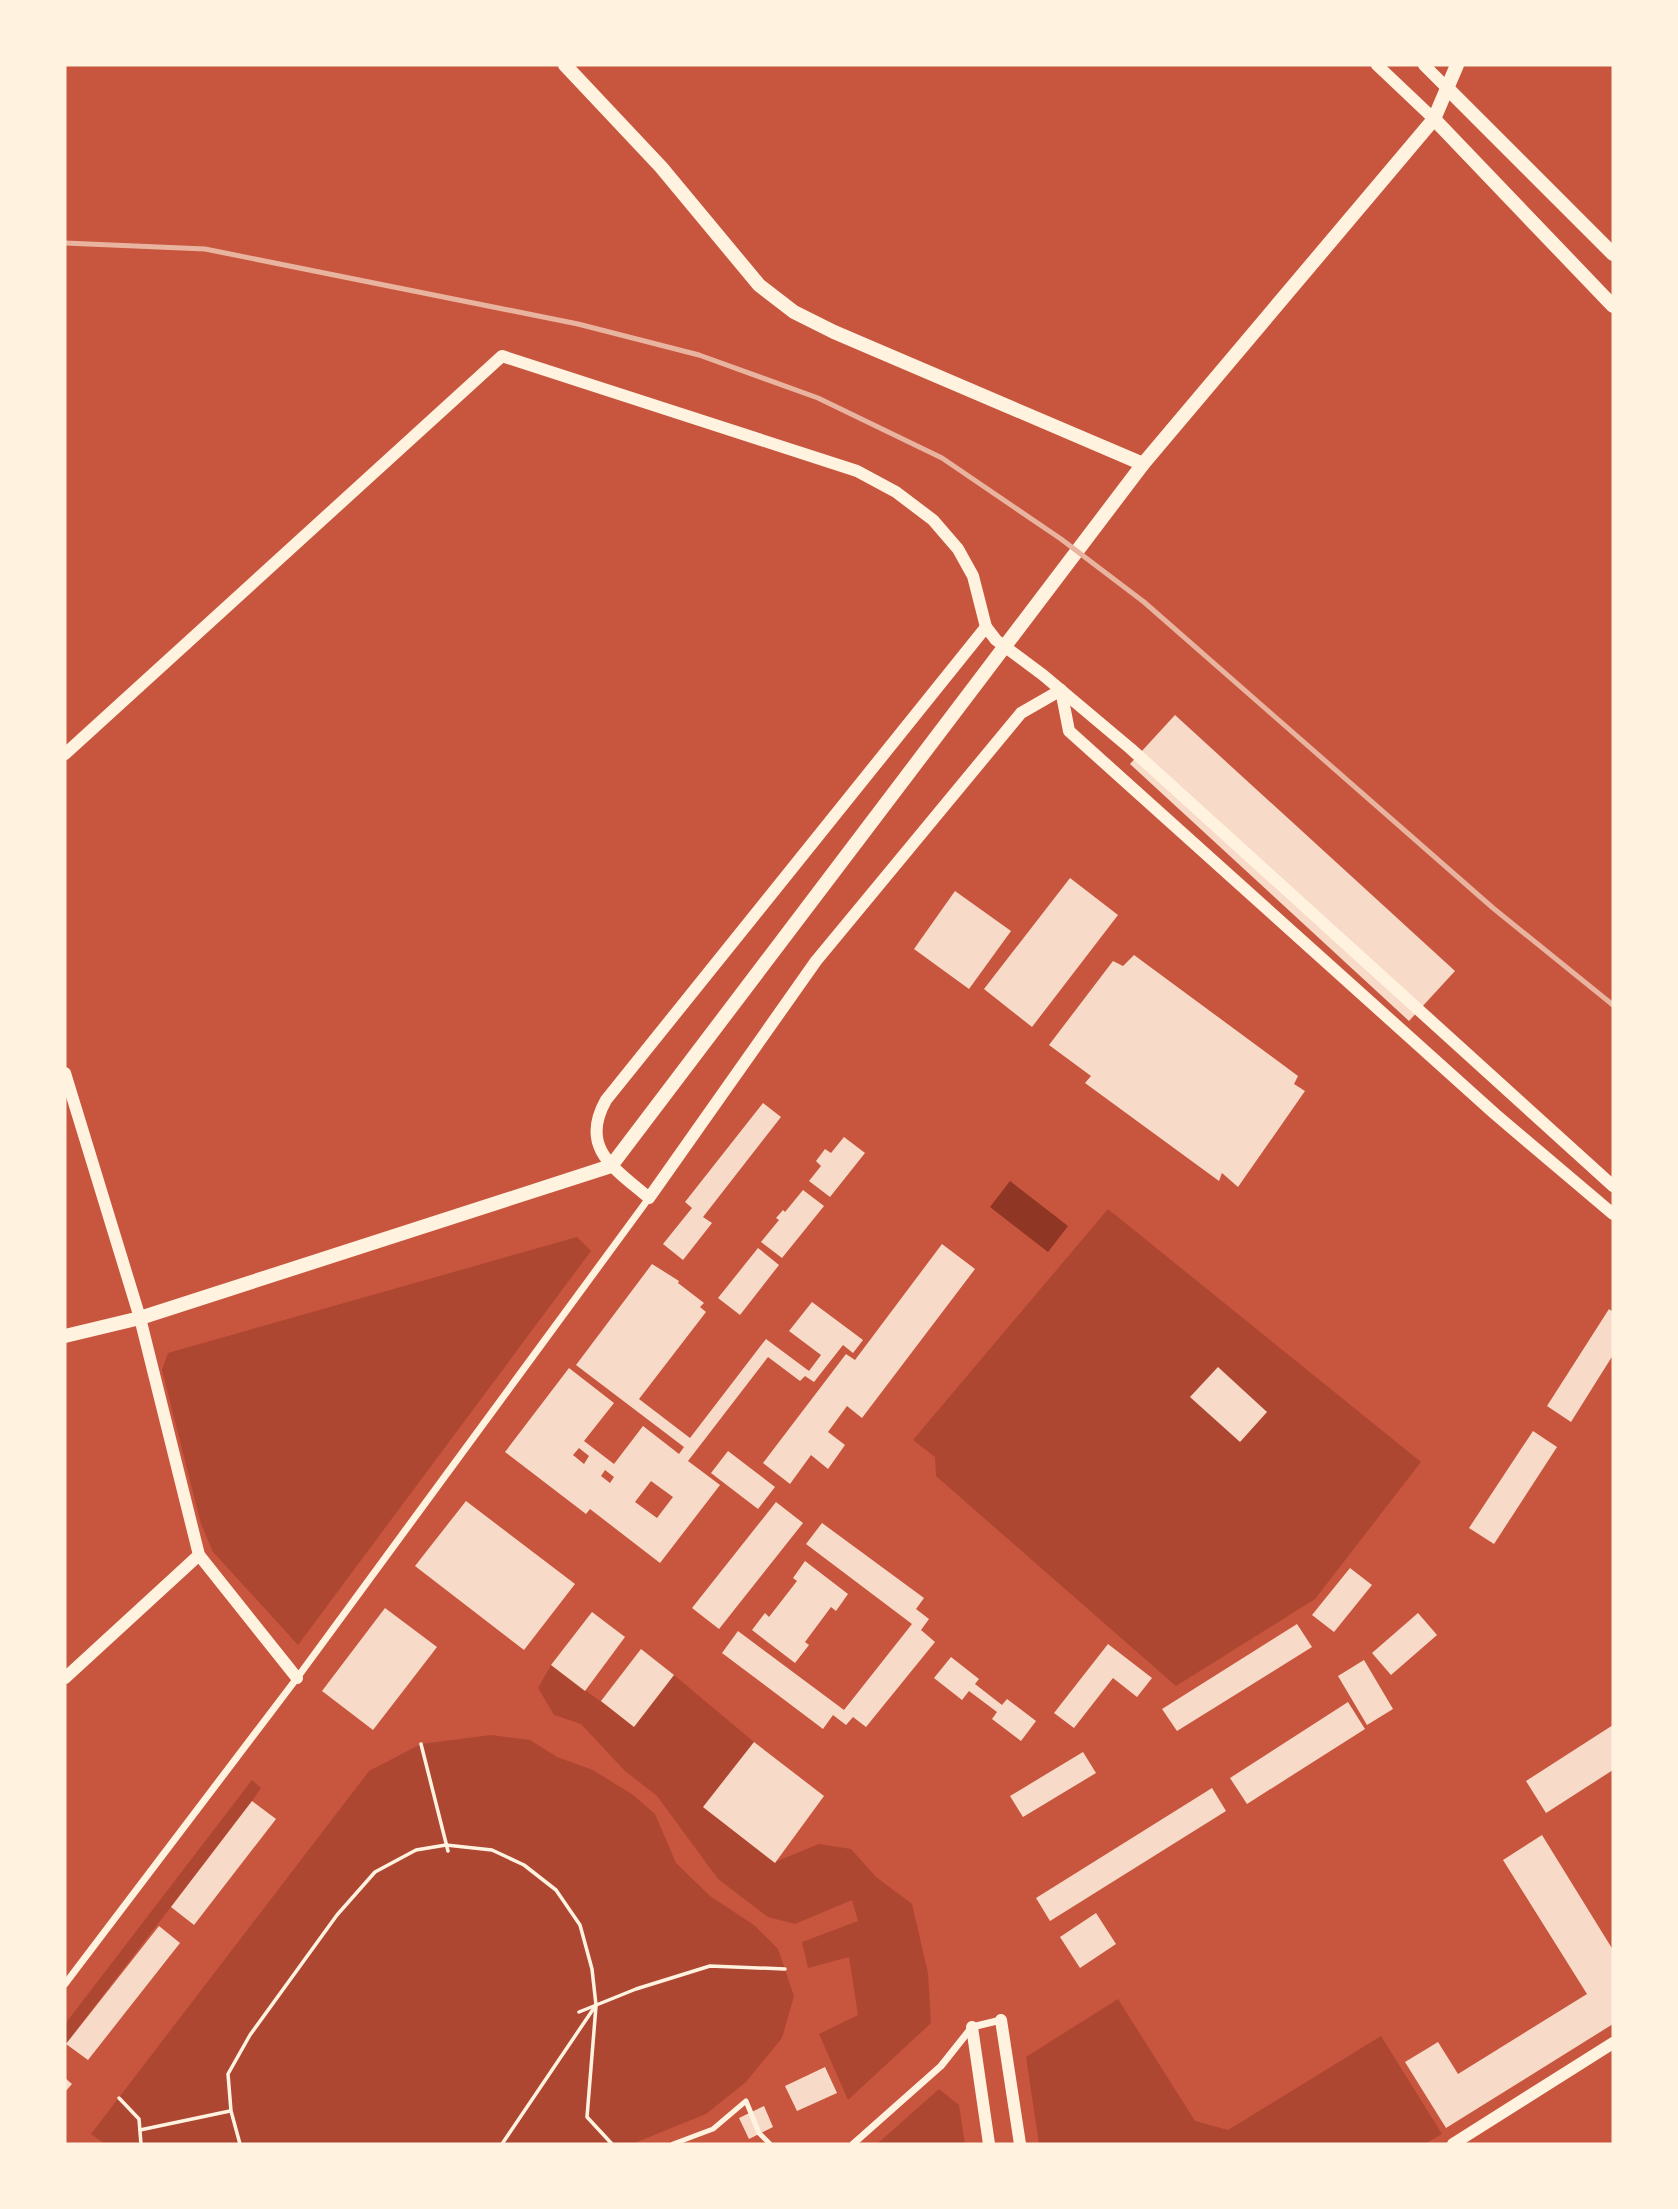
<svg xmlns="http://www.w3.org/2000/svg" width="1678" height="2209" viewBox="0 0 1678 2209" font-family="'Playfair Display',serif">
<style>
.green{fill:#ae4732}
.water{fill:#8f3625}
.building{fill:#f7dbc8;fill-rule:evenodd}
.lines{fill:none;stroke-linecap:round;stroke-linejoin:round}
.path{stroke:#fff3e0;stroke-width:3.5}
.service{stroke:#fff3e0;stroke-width:5}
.minor{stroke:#fff3e0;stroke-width:7}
.tertiary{stroke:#fff3e0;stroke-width:12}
.secondary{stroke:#fff3e0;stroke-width:14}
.rail{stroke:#e9b49f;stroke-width:5}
</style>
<rect width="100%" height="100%" fill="#c8553d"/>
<g class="green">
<polygon points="1108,1209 1421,1462 1315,1599 1176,1686 936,1476 935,1457 913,1440"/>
<polygon points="577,1237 591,1251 298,1645 213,1552 201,1524 162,1370 168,1353"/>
<polygon points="551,1665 634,1726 674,1675 754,1742 704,1808 775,1862 819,1844 851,1849 876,1877 912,1904 928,1973 931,2023 848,2100 819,2034 858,2015 849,1957 808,1968 802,1942 858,1921 852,1900 795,1924 768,1917 718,1879 657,1796 625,1771 581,1724 554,1715 538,1688"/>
<polygon points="491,1735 530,1740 557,1757 593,1770 633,1795 655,1814 676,1863 710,1896 754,1925 778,1949 794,1996 782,2038 746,2082 706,2114 632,2144 105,2144 91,2134 369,1771 421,1744"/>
<polygon points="252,1780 261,1788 252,1801 65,2045 65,2024"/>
<polygon points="1118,1999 1195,2121 1228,2130 1381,2036 1442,2134 1425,2144 1039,2144 1026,2057"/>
<polygon points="939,2089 959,2105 965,2144 877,2144"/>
</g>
<polygon class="water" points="1010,1181 1068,1226 1048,1252 990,1207"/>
<g class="building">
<polygon points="1175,715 1455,971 1409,1021 1130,764"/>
<polygon points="1070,878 1118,915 1032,1027 984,989"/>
<polygon points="955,891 1011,931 969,989 914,949"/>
<polygon points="1134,955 1298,1076 1294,1084 1305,1091 1238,1187 1222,1173 1219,1181 1085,1083 1091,1076 1049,1045 1113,961 1123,966"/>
<polygon points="763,1103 781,1117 703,1217 712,1223 683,1260 663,1244 692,1208 685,1202"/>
<polygon points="844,1137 865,1153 830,1197 809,1181 821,1166 816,1161 825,1149 831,1153"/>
<polygon points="803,1190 824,1206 782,1258 761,1242 779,1220 776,1218 783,1210 785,1212"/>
<polygon points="942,1244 975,1269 862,1418 847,1406 828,1432 845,1445 828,1469 811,1455 790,1484 763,1463 846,1354 855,1360"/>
<polygon points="758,1248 779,1265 740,1315 718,1298"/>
<path d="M652 1264 679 1281 678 1283 704 1303 700 1307 706 1312 639 1399 690 1438 766 1339 809 1371 821 1355 789 1331 812 1302 863 1340 853 1353 843 1345 814 1382 805 1376 800 1381 768 1357 688 1461 720 1485 660 1563 590 1509 586 1514 505 1452 569 1368 614 1403 584 1441 614 1464 643 1426 679 1454 684 1447 576 1365ZM579 1448 589 1456 584 1464 573 1455ZM605 1470 614 1477 610 1483 601 1476ZM651 1481 673 1497 657 1518 635 1502Z"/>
<polygon points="1609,1309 1613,1312 1613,1355 1571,1422 1547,1406"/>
<polygon points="1218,1367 1267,1412 1240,1442 1190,1397"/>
<polygon points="1533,1431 1557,1447 1494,1544 1469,1528"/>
<polygon points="728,1451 775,1487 758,1509 711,1473"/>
<polygon points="466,1501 575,1584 524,1650 415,1566"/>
<polygon points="776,1502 803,1523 719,1629 692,1608"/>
<polygon points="822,1523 924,1598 916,1609 929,1619 921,1630 935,1642 866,1727 853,1717 846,1725 833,1715 823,1729 722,1653 738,1631 844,1710 912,1624 806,1544"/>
<polygon points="805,1561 848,1594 836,1611 831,1607 805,1642 809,1645 795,1663 752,1630 765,1613 769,1617 797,1581 793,1578"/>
<polygon points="1350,1568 1372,1585 1334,1632 1312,1615"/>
<polygon points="385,1608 437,1647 373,1730 322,1691"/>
<polygon points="592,1612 625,1637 585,1691 551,1665"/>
<polygon points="1418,1613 1437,1635 1391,1675 1372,1653"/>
<polygon points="1297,1624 1312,1647 1177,1731 1162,1709"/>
<polygon points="1108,1644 1152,1678 1137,1697 1113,1678 1074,1728 1054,1713"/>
<polygon points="641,1649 674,1675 634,1727 601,1701"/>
<polygon points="951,1657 979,1679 975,1684 1002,1705 1007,1699 1036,1721 1021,1741 992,1719 997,1712 969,1691 962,1700 934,1678"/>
<polygon points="1364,1660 1393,1709 1367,1725 1338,1676"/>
<polygon points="1348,1702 1365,1729 1247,1804 1230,1778"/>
<polygon points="1613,1725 1613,1770 1546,1813 1526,1781"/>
<polygon points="754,1742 824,1796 775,1863 703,1807"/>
<polygon points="1083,1752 1096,1773 1023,1817 1010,1796"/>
<polygon points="1212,1788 1226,1811 1050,1921 1036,1898"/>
<polygon points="252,1801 276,1819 194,1925 171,1907"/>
<polygon points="1542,1835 1613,1950 1613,2024 1446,2128 1405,2062 1438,2042 1458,2074 1587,1994 1503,1860"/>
<polygon points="1096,1913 1116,1944 1080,1968 1060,1937"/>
<polygon points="159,1926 180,1943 88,2060 66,2044"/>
<polygon points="825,2067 837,2093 797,2111 785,2086"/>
<polygon points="65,2078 72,2084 65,2092"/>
<polygon points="764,2106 773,2127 749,2139 739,2118"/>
</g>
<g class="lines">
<g class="path">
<polyline points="421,1744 448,1851"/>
<polyline points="596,2006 587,2117 612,2144"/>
<polyline points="579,2012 636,1989 710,1966 785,1969"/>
<polyline points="119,2098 139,2119 141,2144"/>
<polyline points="140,2130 230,2111"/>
<polyline points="240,2144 231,2111 228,2074 250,2035 337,1915 375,1872 416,1850 446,1845 492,1850 524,1865 556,1890 580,1925 592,1969 596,2005 502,2144"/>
</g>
<polyline class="service" points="673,2144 713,2129 746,2101 759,2133 770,2144"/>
<g class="minor">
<polyline points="65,1984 297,1678 649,1198"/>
<polyline points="853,2144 941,2066 972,2027 1001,2020"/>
</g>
<g class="tertiary">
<polyline points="1377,65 1434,119"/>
<polyline points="1424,65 1447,88"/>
<path d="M986 627 606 1100C579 1148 614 1168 649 1198L816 961 1021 713 1061 690"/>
<polyline points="1061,690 1069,731 1495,1114 1613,1214"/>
<polyline points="65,754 502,356 857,471 896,492 933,520 958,549 973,576 986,627 996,640 1043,675 1131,749 1613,1186"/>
<polyline points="65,1073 140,1318 199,1555 297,1678"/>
<polyline points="65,1678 199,1555"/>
<polyline points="1001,2020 1020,2144"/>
<polyline points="972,2027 989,2144"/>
<polyline points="1453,2144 1613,2043"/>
</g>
<g class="secondary">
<polyline points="565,65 661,167 759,285 794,312 834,332 1143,464"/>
<polyline points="1447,88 1613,254"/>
<polyline points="1434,119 1613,306"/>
<polyline points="65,1336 140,1318 611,1166 1143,464 1434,119 1457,65"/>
</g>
<polyline class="rail" points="65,243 205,249 578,324 699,355 818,398 942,458 1061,539 1144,602 1493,908 1613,1005"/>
</g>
<rect width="1678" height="2209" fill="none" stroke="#fff3e0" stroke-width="133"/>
</svg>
